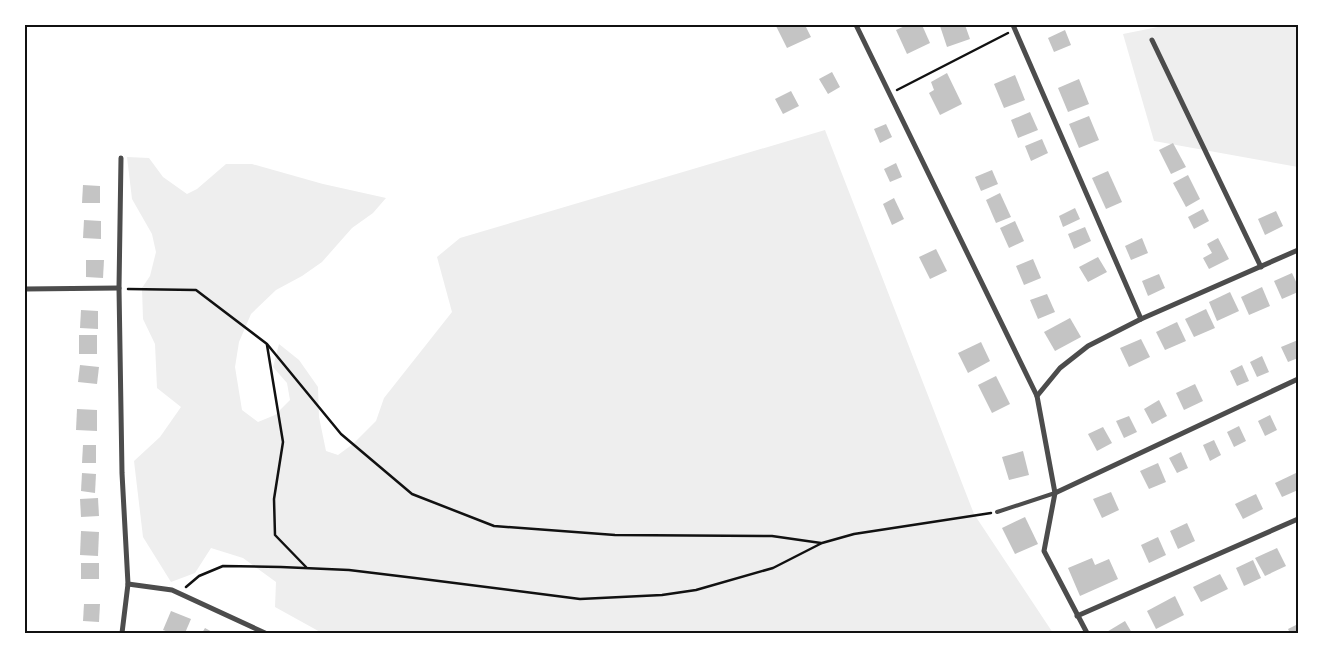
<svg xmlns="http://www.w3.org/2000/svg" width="1323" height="658" viewBox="0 0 1323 658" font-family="'Fira Sans',sans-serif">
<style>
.green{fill:#eee}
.building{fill:#c4c4c4}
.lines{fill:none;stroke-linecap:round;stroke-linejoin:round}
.path{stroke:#111;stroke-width:2.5}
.service{stroke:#4c4c4c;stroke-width:4}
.minor{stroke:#4c4c4c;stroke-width:5}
.neatline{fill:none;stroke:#111;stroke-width:2}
</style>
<rect width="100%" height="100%" fill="#fff"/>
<g class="green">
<polygon points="1168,25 1298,25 1298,167 1154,141 1123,34"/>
<polygon points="825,130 974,514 1053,633 322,633 275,607 276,582 243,558 211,548 195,573 171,582 143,537 134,461 160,437 181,407 157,388 155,344 143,319 142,288 150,276 156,252 152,234 132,199 127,157 149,158 163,177 187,194 197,189 226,164 252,164 323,184 386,198 373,213 352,228 322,262 302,276 276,290 251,314 239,342 235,367 242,410 258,422 275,415 290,400 287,383 273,367 279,344 299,360 318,387 319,417 326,451 338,455 353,444 376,421 384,398 452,312 437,257 460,238"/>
</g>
<g class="building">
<polygon points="810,25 806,27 811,37 787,48 776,26"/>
<polygon points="907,25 922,25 930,43 907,54 896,30"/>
<polygon points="942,25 965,25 970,39 947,47 940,26"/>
<polygon points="1065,30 1071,45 1054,52 1048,38"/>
<polygon points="832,72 840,87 828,94 819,79"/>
<polygon points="947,73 962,104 940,115 929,93 934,90 931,82"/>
<polygon points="1015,75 1025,100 1004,108 994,84"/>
<polygon points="1079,79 1089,104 1068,112 1058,88"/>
<polygon points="791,91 799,106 783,114 775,99"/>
<polygon points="1030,112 1038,130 1018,138 1011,120"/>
<polygon points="1089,116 1099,140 1079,148 1069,124"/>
<polygon points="886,124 892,137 880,143 874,129"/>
<polygon points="1042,139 1048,153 1031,161 1025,146"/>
<polygon points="1173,143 1186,167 1171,174 1159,150"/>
<polygon points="896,163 902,177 890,182 884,169"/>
<polygon points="992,170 998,184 981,191 975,177"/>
<polygon points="1108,171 1122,202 1106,209 1092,178"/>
<polygon points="1188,175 1200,199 1186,207 1173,183"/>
<polygon points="83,185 100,186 100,203 82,203"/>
<polygon points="1000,193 1011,217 996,223 986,200"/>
<polygon points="894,198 904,219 892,225 883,204"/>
<polygon points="1075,208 1080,219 1063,227 1059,216"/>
<polygon points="1203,209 1209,221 1194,229 1188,217"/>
<polygon points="1276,211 1283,226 1265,235 1258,219"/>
<polygon points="84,220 101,221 101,239 83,238"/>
<polygon points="1015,221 1024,241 1009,248 1000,228"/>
<polygon points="1085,227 1091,241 1074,249 1068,234"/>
<polygon points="1142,238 1148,253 1131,260 1125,246"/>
<polygon points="1218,238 1229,259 1209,269 1203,258 1212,253 1207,244"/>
<polygon points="936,249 947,271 930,279 919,257"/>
<polygon points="1098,257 1107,272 1088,282 1079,267"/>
<polygon points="1033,259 1041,278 1024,285 1016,266"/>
<polygon points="86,260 104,260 103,278 86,277"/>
<polygon points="1292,273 1298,286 1298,292 1282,299 1274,281"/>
<polygon points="1159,274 1165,288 1148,296 1142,281"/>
<polygon points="1262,287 1270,306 1249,315 1241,297"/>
<polygon points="1230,292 1239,311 1217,321 1209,302"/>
<polygon points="1047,294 1055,312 1038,319 1030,300"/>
<polygon points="1206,309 1215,328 1194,337 1185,319"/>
<polygon points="81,310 98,311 98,329 80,328"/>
<polygon points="1070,318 1081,337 1055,351 1044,332"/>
<polygon points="1177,322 1186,341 1165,350 1156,332"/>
<rect x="79" y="335" width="18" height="19"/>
<polygon points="1141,339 1150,357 1129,367 1120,348"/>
<polygon points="1298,340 1298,358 1288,362 1281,347"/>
<polygon points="981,342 990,361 968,373 958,353"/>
<polygon points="1262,356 1269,372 1257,377 1250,362"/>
<polygon points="80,365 99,367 97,384 78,382"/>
<polygon points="1242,365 1249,381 1237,386 1230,371"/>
<polygon points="996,376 1010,404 992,413 978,385"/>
<polygon points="1195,384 1203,401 1184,410 1176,393"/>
<polygon points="1159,400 1167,416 1152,424 1144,409"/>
<polygon points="77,409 97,410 97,431 76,430"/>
<polygon points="1270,415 1277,430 1265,436 1258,421"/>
<polygon points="1129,416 1137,432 1124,438 1116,421"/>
<polygon points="1239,426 1246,441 1234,447 1227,432"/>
<polygon points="1103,427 1112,443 1097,451 1088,434"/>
<polygon points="1214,440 1221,455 1210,461 1203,445"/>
<polygon points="83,445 96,445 96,463 82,463"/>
<polygon points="1023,451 1029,475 1009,480 1002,457"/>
<polygon points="1181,452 1188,468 1177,473 1169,458"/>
<polygon points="1158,463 1166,482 1149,489 1140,471"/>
<polygon points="82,473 96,474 95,493 81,491"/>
<polygon points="1296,473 1298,478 1298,490 1282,497 1275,483"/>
<polygon points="1111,492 1119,510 1102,518 1093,499"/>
<polygon points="1256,494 1263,509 1243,519 1235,504"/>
<polygon points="98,498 99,516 81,517 80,499"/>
<polygon points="1025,517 1038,544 1015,554 1002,528"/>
<polygon points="1187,523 1195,541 1178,549 1170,531"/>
<polygon points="81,531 99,532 98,556 80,555"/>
<polygon points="1158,537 1166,555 1149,563 1141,545"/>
<polygon points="1277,548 1286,566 1265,576 1255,558"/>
<polygon points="1092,558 1095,565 1109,559 1118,579 1080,596 1068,568"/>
<polygon points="1253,560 1261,578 1244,586 1236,568"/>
<rect x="81" y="563" width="18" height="16"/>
<polygon points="1220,574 1228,589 1201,602 1193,587"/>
<polygon points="1175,596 1184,615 1156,629 1147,611"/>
<polygon points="84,604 100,604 99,622 83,621"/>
<polygon points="171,611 191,619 185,633 171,633 163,630"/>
<polygon points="1125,621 1132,633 1105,633"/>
<polygon points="1298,624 1298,633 1290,633 1288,629"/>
<polygon points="205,628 214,633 202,633"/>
</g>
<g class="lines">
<g class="path">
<polyline points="897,90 1008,33"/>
<polyline points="128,289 196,290 267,344 341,434 412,494 494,526 615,535 772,536 821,543"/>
<polyline points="267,345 283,442 274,499 275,535 306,567"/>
<polyline points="186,587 199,576 223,566 281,567 349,570 415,578 580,599 662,595 696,590 773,568 822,543 854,534 991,513"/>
</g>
<polyline class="service" points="997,512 1055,493"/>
<g class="minor">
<polyline points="856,25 1037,396 1055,493 1044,551 1087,633"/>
<polyline points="1013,25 1141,319"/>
<polyline points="1152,40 1261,267"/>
<polyline points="121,158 119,288 122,473 128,584 122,633"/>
<polyline points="25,289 119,288"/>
<polyline points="1037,396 1060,368 1088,346 1141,319 1298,250"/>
<polyline points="1055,493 1298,379"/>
<polyline points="128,584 172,590 265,633"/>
<polyline points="1077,616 1298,519"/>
</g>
</g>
<rect width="1323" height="658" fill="none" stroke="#ffffff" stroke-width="52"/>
<rect x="26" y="26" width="1271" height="606" class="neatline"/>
</svg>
